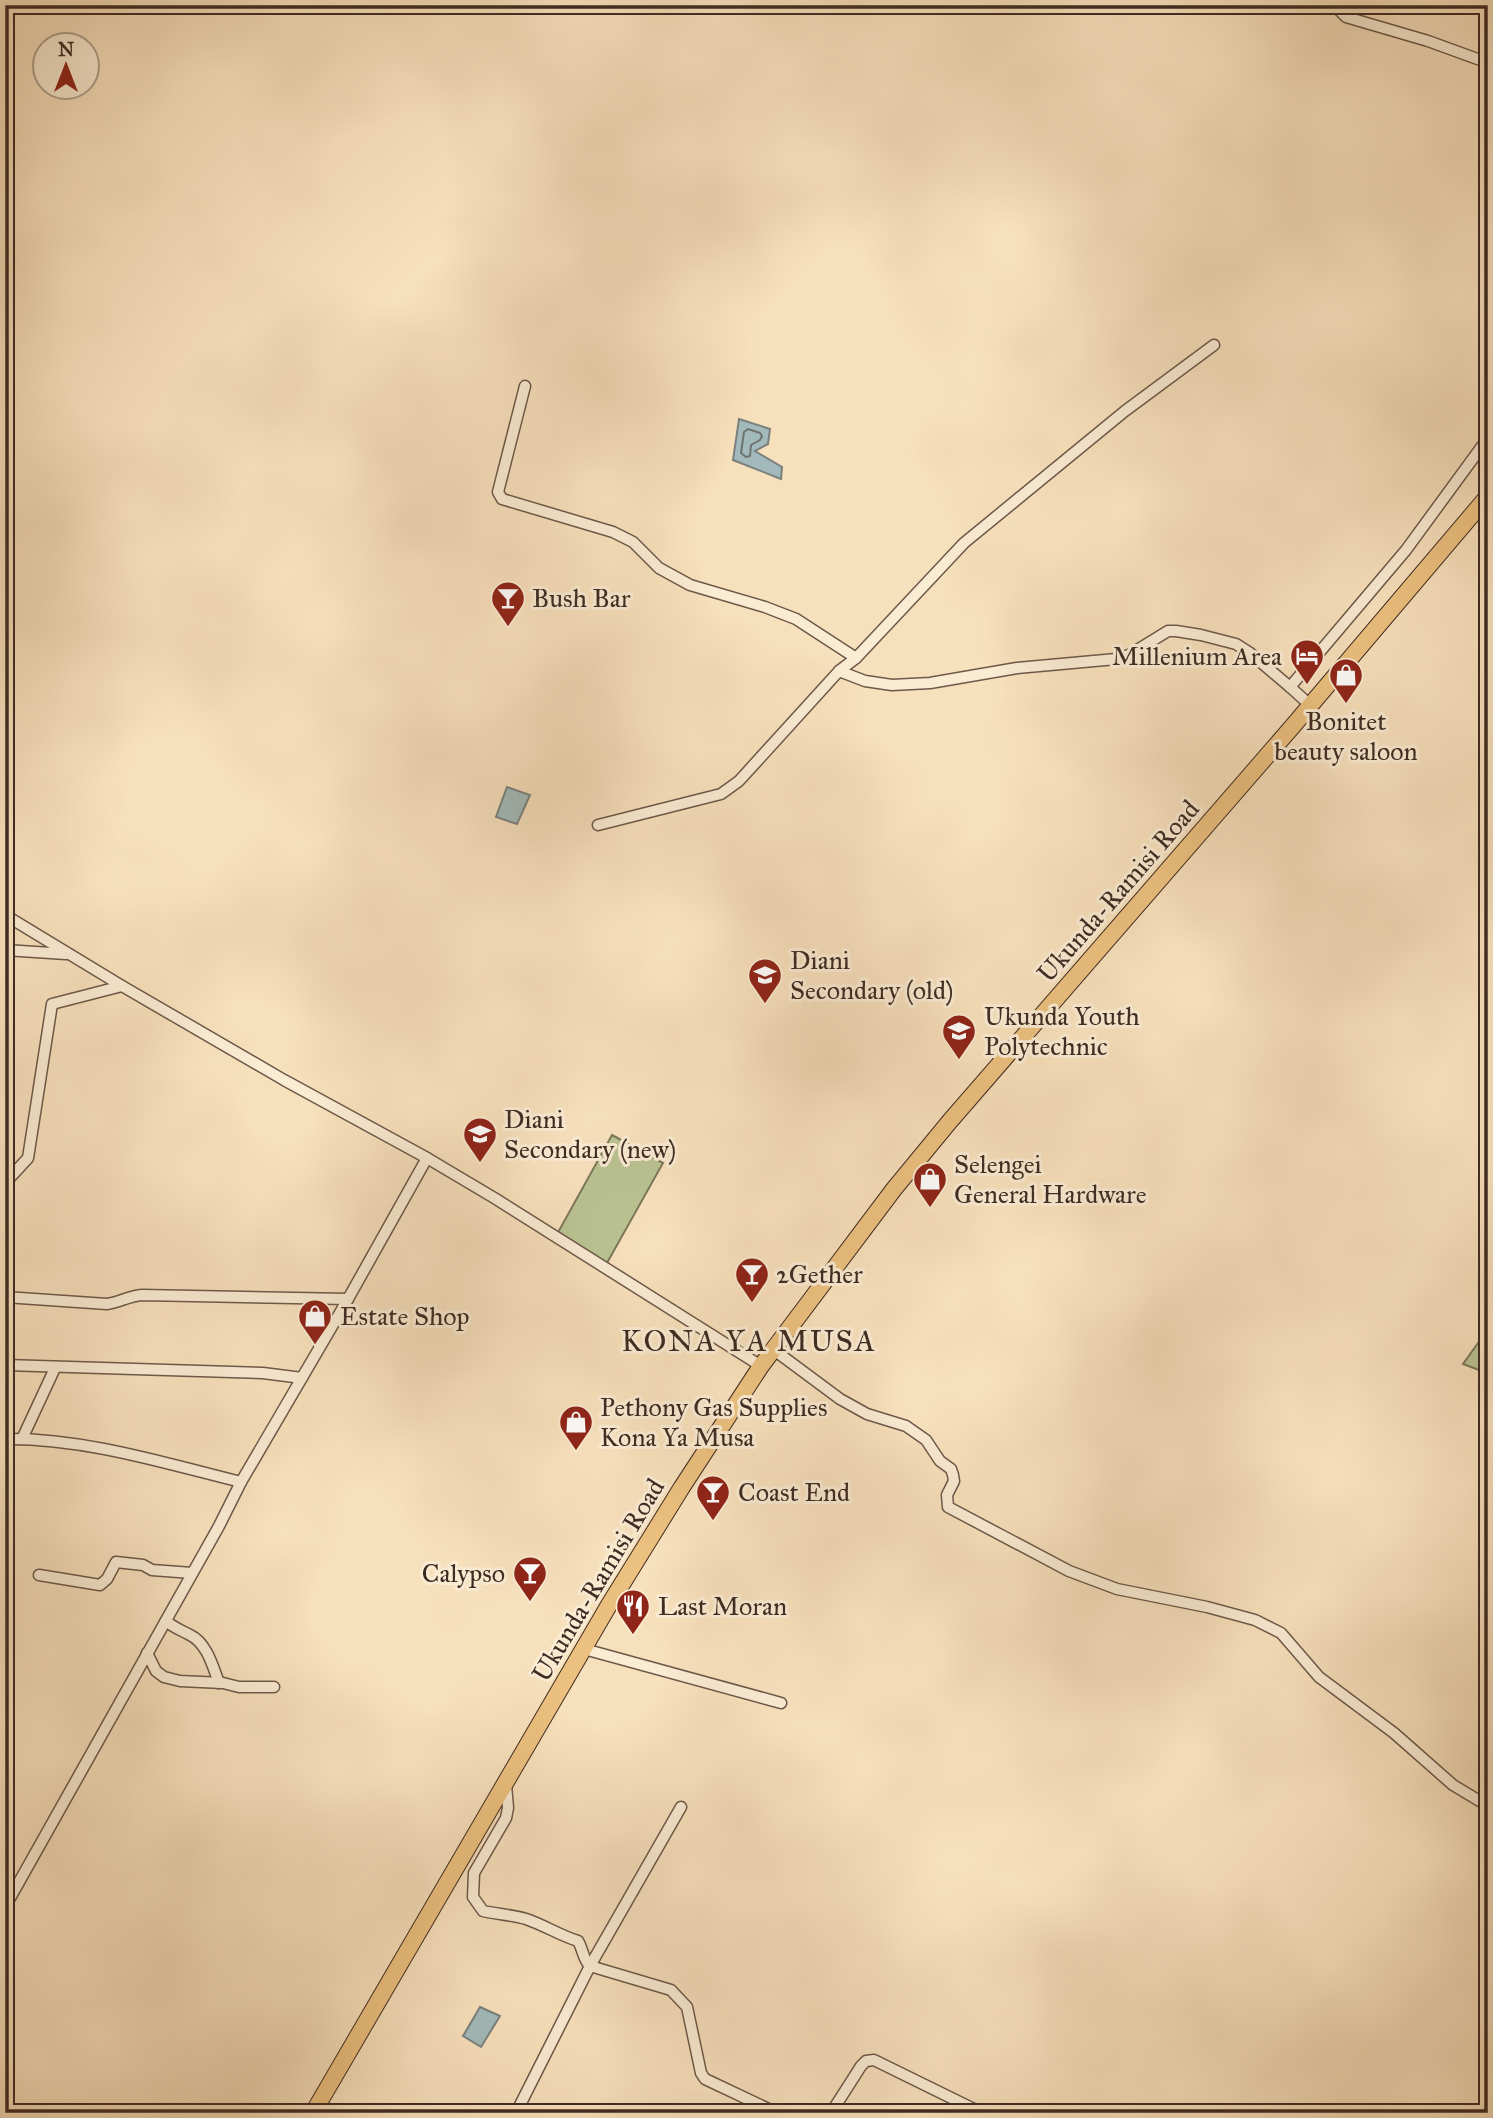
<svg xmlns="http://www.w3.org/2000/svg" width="1493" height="2118" viewBox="0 0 1493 2118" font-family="'IM FELL Great Primer',serif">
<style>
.green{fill:#bac392;stroke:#7c775a;stroke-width:2}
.water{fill:#a2babb;stroke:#7a817e;stroke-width:2}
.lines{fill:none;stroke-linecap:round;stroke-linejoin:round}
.shore{stroke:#70726f;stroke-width:2}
.minor-casing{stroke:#6d5849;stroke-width:13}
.highway-casing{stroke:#3f2b23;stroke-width:18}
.minor{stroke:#faebd3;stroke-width:10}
.highway{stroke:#ecc07e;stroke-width:16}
.labels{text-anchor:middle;stroke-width:6;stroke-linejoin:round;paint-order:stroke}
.poi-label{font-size:26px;fill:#3f2b23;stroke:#faebd3;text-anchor:start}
.street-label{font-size:26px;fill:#3f2b23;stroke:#faebd3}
.quarter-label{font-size:30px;letter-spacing:2px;fill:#3f2b23;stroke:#faebd3}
</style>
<rect width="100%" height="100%" fill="#f7e0bc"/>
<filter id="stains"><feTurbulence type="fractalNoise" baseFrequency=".00286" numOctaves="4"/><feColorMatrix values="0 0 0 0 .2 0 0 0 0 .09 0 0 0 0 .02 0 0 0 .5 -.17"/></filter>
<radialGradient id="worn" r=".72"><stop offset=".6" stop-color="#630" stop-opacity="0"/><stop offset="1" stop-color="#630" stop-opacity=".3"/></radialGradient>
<g class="green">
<polygon points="612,1135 663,1163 607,1263 556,1236"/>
<polygon points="1488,1329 1488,1372 1487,1373 1463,1364"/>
</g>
<g class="water">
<polygon points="739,419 770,429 768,444 755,451 782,467 781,479 733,460"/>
<polygon points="507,787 530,795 517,824 496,817"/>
<polygon points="480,2007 500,2016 481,2047 463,2036"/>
</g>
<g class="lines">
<polygon class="shore" points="748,429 760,433 762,436 760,440 751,445 750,456 746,457 741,453 744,432"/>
<g class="minor-casing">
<g id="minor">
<polyline points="1334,5 1346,17 1428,41 1483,61 1488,65"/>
<polyline points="525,386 498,492 502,499 613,532 633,542 659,568 690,585 765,607 796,619 856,658"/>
<polyline points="839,671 865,681 892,685 930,683 1017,668 1116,659 1129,655 1168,631 1176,631 1201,635 1236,644 1250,653 1290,687"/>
<polyline points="1310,705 1290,687 1406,550 1488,438"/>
<polyline points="598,825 721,794 739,781 839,671 856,658 964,543 1125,411 1214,345"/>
<polyline points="5,915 122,986 284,1080 427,1158 496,1199 761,1366"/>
<polyline points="5,950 66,954"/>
<polyline points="5,1183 28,1158 52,1004 122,986"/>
<path d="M5 1297 107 1304C120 1302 129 1296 142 1295L348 1299"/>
<polyline points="774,1350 840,1399 867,1414 906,1426 926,1440 940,1461 951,1469 953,1475 954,1481 947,1495 948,1507 1069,1571 1117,1589 1207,1607 1255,1620 1281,1633 1319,1677 1394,1733 1453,1785 1488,1806"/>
<polyline points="5,1365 263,1373 302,1378"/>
<path d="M5 1439C85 1438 164 1463 241 1482"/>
<polyline points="22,1439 55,1368"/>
<polyline points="39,1575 100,1585 107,1579 116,1562 143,1565 152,1570 192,1573"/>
<path d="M166 1621C174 1628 181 1630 190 1635 207 1643 213 1667 219 1683"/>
<polyline points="584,1649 781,1703"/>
<polyline points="147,1653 156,1671 164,1677 180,1681 223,1683 239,1687 274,1687"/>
<path d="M506 1785 508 1808 506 1818 474 1873 473 1897 483 1911C497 1914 512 1915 526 1919 544 1925 559 1935 578 1941 583 1949 583 1960 590 1966L671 1990 687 2007 701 2073 705 2079 777 2113"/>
<polyline points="5,1907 219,1526 241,1482 348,1299 427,1158"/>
<polyline points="516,2113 590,1966 681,1807"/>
<polyline points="831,2113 861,2066 866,2061 874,2060 982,2113"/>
</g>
</g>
<g class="highway-casing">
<polyline id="highway" points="313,2113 609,1605 682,1487 761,1366 894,1189 950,1121 1292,727 1488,496"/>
</g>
<use href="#minor" class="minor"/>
<use href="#highway" class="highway"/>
</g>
<defs>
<g id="bar-pin" transform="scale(1.75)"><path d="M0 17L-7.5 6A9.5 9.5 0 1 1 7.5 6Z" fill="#8f2418" stroke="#faebd3"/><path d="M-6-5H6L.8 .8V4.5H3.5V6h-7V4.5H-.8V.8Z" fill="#fff"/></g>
<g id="hotel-pin" transform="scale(1.75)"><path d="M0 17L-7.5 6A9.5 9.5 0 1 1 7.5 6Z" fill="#8f2418" stroke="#faebd3"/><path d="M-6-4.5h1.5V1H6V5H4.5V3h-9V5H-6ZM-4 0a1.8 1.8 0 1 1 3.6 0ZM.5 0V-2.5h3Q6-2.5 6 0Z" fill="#fff"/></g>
<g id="shop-pin" transform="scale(1.75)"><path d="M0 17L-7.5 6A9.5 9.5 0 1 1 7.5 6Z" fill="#8f2418" stroke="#faebd3"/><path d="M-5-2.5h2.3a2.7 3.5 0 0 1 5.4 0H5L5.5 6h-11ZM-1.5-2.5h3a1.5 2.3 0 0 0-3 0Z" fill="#fff"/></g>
<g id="school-pin" transform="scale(1.75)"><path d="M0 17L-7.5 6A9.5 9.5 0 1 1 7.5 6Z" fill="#8f2418" stroke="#faebd3"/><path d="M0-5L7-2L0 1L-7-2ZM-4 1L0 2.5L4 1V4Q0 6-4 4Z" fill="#fff"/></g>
<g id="university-pin" transform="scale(1.75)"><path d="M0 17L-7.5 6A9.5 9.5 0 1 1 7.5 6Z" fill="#8f2418" stroke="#faebd3"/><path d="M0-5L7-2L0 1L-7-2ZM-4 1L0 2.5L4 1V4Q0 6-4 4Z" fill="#fff"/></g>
<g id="restaurant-pin" transform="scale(1.75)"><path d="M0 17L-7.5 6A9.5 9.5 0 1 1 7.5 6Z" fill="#8f2418" stroke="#faebd3"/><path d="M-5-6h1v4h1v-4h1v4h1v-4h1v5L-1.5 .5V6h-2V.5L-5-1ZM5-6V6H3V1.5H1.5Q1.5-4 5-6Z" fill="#fff"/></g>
</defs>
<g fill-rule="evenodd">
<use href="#bar-pin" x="508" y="598"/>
<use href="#hotel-pin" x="1307" y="656"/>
<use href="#shop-pin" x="1346" y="675"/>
<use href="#school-pin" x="765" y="975"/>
<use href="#university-pin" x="959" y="1031"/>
<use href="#school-pin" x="480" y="1134"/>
<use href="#shop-pin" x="930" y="1179"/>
<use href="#bar-pin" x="752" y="1274"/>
<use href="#shop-pin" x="315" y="1316"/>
<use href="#shop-pin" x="576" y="1422"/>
<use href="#bar-pin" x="713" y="1492"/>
<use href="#bar-pin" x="530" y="1573"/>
<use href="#restaurant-pin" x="633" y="1606"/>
</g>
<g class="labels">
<g class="poi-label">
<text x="532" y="607">Bush Bar</text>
<text x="1282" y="665" text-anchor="end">Millenium Area</text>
<text x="1346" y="730" text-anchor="middle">Bonitet<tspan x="1346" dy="30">beauty saloon</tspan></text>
<text x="790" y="969">Diani<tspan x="790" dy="30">Secondary (old)</tspan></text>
<text x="984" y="1025">Ukunda Youth<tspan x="984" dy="30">Polytechnic</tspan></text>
<text x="504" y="1128">Diani<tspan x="504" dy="30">Secondary (new)</tspan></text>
<text x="954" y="1173">Selengei<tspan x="954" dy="30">General Hardware</tspan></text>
<text x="776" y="1283">2Gether</text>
<text x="340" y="1325">Estate Shop</text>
<text x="600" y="1416">Pethony Gas Supplies<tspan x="600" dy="30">Kona Ya Musa</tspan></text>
<text x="738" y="1501">Coast End</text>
<text x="505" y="1582" text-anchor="end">Calypso</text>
<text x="658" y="1615">Last Moran</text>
</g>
<g class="street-label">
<text transform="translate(1118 891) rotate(-49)" y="9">Ukunda-Ramisi Road</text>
<text transform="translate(598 1580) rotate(-59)" y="9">Ukunda-Ramisi Road</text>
</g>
<g class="quarter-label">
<text x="749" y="1351">KONA YA MUSA</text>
</g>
</g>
<rect width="1493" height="2118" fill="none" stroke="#f7e0bc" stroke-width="28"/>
<rect x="7" y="7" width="1479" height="2104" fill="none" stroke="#3f2b23" stroke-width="3.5"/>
<rect x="14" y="14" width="1465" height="2090" fill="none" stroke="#3f2b23" stroke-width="2"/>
<g transform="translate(66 66)"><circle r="33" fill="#faebd3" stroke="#af9e8d" stroke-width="2"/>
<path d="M0-5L12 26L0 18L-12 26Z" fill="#8f2418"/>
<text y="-10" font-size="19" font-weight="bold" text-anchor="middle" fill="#3f2b23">N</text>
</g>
<rect width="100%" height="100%" filter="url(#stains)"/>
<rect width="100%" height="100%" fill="url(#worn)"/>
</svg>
